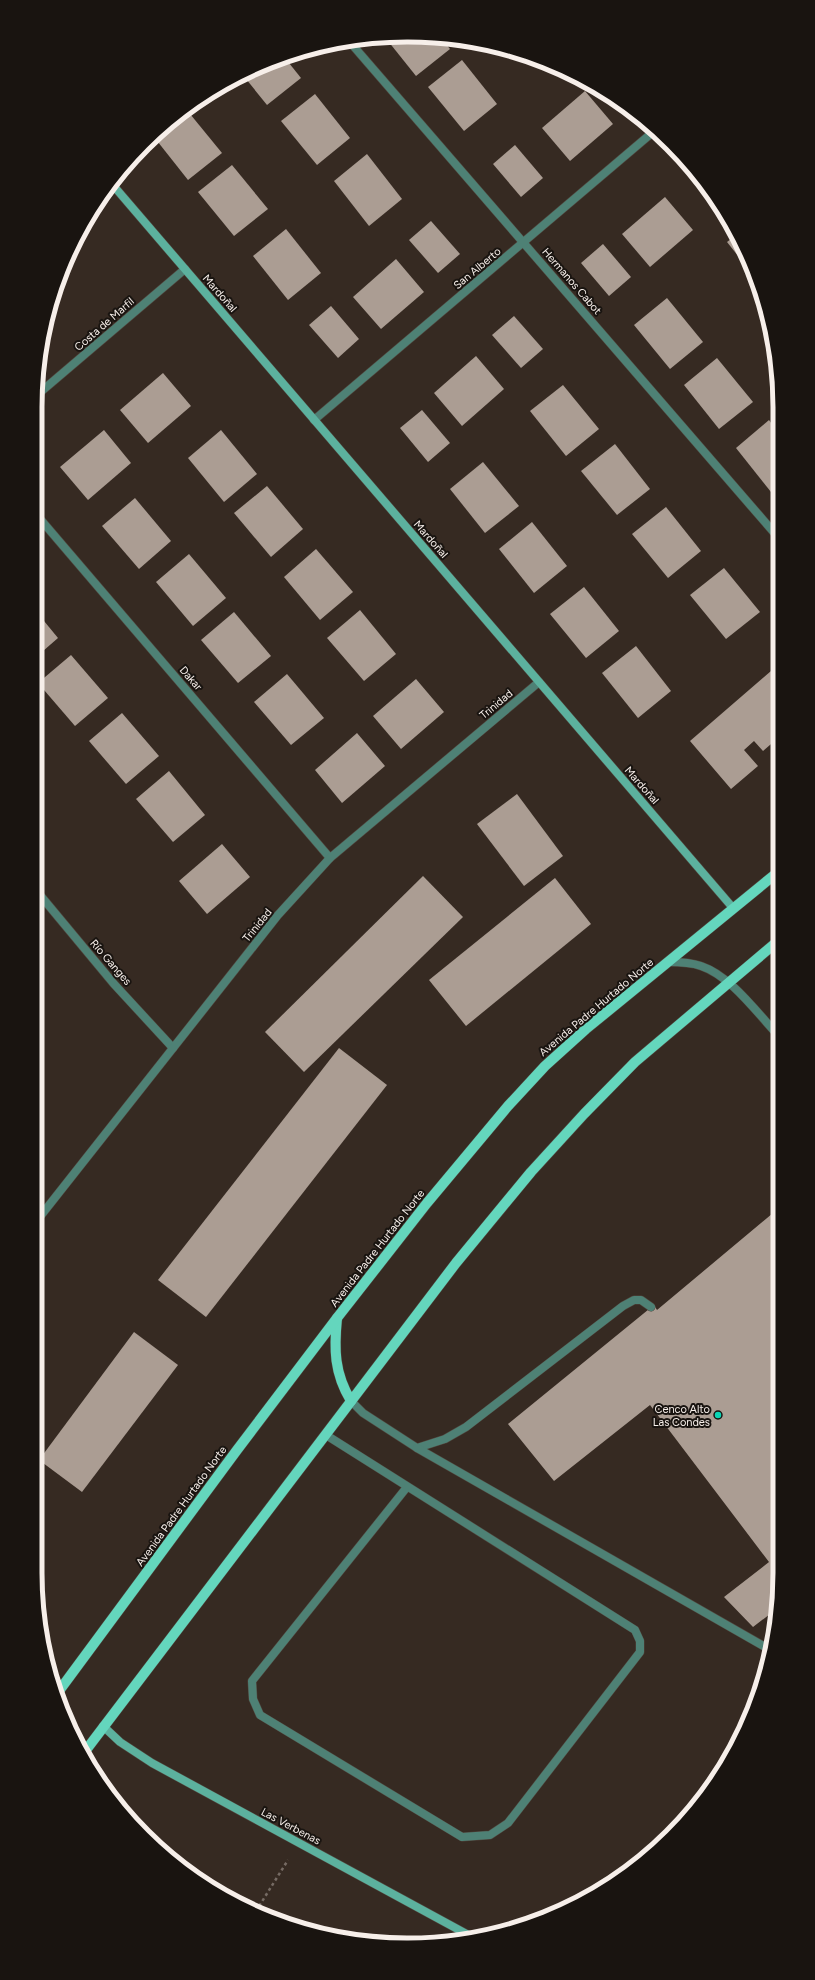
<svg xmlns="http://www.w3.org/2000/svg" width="815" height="1980" viewBox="0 0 815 1980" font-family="Figtree,sans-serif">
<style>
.building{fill:#ab9d93}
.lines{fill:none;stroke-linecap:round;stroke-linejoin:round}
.lane-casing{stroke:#51463e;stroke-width:9}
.street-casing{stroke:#51463e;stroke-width:9}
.secondary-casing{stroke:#51463e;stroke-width:9}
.primary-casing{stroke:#51463e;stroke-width:11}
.path{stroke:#766b64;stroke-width:2.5;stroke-dasharray:3 3;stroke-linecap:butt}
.lane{stroke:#4e8175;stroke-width:8}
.street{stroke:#4e8175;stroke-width:8}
.secondary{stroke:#5cb19e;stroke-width:8}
.primary{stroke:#64d6bd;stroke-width:10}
.poi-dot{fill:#0ad5b5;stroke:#191410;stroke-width:1.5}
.labels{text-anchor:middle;stroke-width:4;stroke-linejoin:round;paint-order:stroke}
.street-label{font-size:11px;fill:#f7efea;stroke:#191410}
.poi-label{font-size:11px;fill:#f7efea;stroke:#191410;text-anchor:end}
.rim{fill:none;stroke:#f7efea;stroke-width:5}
</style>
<rect width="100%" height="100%" fill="#362a22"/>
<g class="building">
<polygon points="384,36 441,38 450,49 416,76"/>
<polygon points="285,58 301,78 267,105 242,74"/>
<polygon points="462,60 497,104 464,131 428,87"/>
<polygon points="585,91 613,124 570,161 542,128"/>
<polygon points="315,94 350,138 317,165 281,121"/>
<polygon points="186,109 222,153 188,180 154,137"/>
<polygon points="515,145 543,178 521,197 493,164"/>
<polygon points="367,154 402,199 369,226 334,181"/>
<polygon points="232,165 268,209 234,236 198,192"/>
<polygon points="693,169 717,206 716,207 687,174"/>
<polygon points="665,197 693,230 650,267 622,234"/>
<polygon points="431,221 460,254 438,273 409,240"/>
<polygon points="286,229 321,273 288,300 253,256"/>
<polygon points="736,235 742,243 750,271 727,242"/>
<polygon points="603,244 631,277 609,296 581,263"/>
<polygon points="396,259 424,292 381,329 353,297"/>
<polygon points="667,298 703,342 670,369 634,325"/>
<polygon points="331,306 359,339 338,358 309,325"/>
<polygon points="514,316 543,349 521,368 492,335"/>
<polygon points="476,356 504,389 462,426 434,393"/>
<polygon points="717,358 753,402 719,429 684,385"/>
<polygon points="163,373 191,406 148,443 120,410"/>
<polygon points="563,385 599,429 566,456 530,411"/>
<polygon points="422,410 450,443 428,462 400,428"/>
<polygon points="769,420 777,431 777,487 771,492 736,448"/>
<polygon points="104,430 131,463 88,500 60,467"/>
<polygon points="221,430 257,474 224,502 188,458"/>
<polygon points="615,444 650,489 617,515 581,471"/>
<polygon points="483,462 519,506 485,533 450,489"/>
<polygon points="267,486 303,529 271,557 234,513"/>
<polygon points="135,498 171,541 139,569 102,526"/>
<polygon points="666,507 701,551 668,578 632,534"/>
<polygon points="532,522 567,566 534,593 499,549"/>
<polygon points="316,549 353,592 320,620 284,577"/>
<polygon points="189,554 226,598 193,626 156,582"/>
<polygon points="724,568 760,612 726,639 690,595"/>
<polygon points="584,587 619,631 586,658 550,614"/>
<polygon points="35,610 58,638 35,658"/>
<polygon points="360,610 396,654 364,681 327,638"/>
<polygon points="234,612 271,656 238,683 201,640"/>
<polygon points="636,646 671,691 638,718 602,673"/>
<polygon points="71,655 108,698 75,726 38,683"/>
<polygon points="778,665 778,738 763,751 754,741 744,750 758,766 731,789 690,741"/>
<polygon points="287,674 324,718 291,745 254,702"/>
<polygon points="416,679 444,712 401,749 373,716"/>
<polygon points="122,713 159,756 126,784 89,741"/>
<polygon points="357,733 385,766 342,803 315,770"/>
<polygon points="169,771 205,815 173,842 136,799"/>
<polygon points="517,794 563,856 524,886 477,824"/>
<polygon points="222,844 250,877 207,914 179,881"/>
<polygon points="423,876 463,917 304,1072 265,1032"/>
<polygon points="555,878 591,924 466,1026 429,980"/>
<polygon points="339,1048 387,1085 206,1317 158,1280"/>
<polygon points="779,1208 780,1572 774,1611 753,1627 724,1597 769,1562 650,1405 554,1481 508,1424 654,1305 657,1310"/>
<polygon points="134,1332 178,1365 82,1492 39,1460"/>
</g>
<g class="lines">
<g class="lane-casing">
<g id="lane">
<path d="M668 962C679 962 690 962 701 966 731 976 757 1013 779 1036"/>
<polyline points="351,1401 363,1413 417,1448 445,1439 466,1427 623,1306 634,1300 641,1300 651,1307"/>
<polyline points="326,1435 635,1630 640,1641 640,1652 508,1823 490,1835 462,1837 260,1715 253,1699 252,1681 407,1487"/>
<polyline points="417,1448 767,1648"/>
</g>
</g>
<g class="street-casing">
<g id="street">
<polyline points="349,41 777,536"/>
<polyline points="37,395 185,269"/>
<polyline points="314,420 653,132"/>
<polyline points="35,513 330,858"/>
<polyline points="35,889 114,984 173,1048"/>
<polyline points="35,1223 278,915 330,858 539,682"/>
</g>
</g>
<g class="secondary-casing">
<g id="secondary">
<polyline points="112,184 733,908"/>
<polyline points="103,1726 120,1742 152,1763 474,1938"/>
</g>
</g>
<g class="primary-casing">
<g id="primary">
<path d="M337 1318C334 1349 334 1373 351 1401"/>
<polyline points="56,1695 237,1450 337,1318 427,1203 508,1106 545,1066 586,1029 778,872"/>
<polyline points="83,1754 456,1263 531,1172 584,1114 635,1062 778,941"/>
</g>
</g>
<polyline class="path" points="256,1911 288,1860"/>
<use href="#lane" class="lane"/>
<use href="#street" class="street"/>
<use href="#secondary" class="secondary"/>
<use href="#primary" class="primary"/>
</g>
<circle class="poi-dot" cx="718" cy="1415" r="4"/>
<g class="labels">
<g class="street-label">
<text transform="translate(477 268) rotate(-40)" y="4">San Alberto</text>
<text transform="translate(572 281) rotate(49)" y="4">Hermanos Cabot</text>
<text transform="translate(220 293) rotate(49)" y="4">Mardoñal</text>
<text transform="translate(104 324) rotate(-41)" y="4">Costa de Marfil</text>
<text transform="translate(431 539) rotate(49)" y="4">Mardoñal</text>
<text transform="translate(191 678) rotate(49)" y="4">Dakar</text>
<text transform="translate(496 704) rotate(-40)" y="4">Trinidad</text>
<text transform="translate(642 785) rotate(49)" y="4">Mardoñal</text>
<text transform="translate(257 925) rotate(-51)" y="4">Trinidad</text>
<text transform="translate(111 962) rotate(49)" y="4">Río Ganges</text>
<text transform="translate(596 1007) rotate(-40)" y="4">Avenida Padre Hurtado Norte</text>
<text transform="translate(377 1248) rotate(-52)" y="4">Avenida Padre Hurtado Norte</text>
<text transform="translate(181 1506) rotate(-54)" y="4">Avenida Padre Hurtado Norte</text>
<text transform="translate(291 1826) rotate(28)" y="4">Las Verbenas</text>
</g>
<g class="poi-label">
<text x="710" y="1413">Cenco Alto<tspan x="710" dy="13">Las Condes</tspan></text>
</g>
</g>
<path d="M0 0H815V1980H0ZM407 42H408A365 365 0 0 1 773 407V1573A365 365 0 0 1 408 1938H407A365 365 0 0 1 42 1573V407A365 365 0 0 1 407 42Z" fill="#191410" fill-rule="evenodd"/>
<path class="rim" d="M407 42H408A365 365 0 0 1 773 407V1573A365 365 0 0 1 408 1938H407A365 365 0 0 1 42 1573V407A365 365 0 0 1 407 42Z"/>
</svg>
